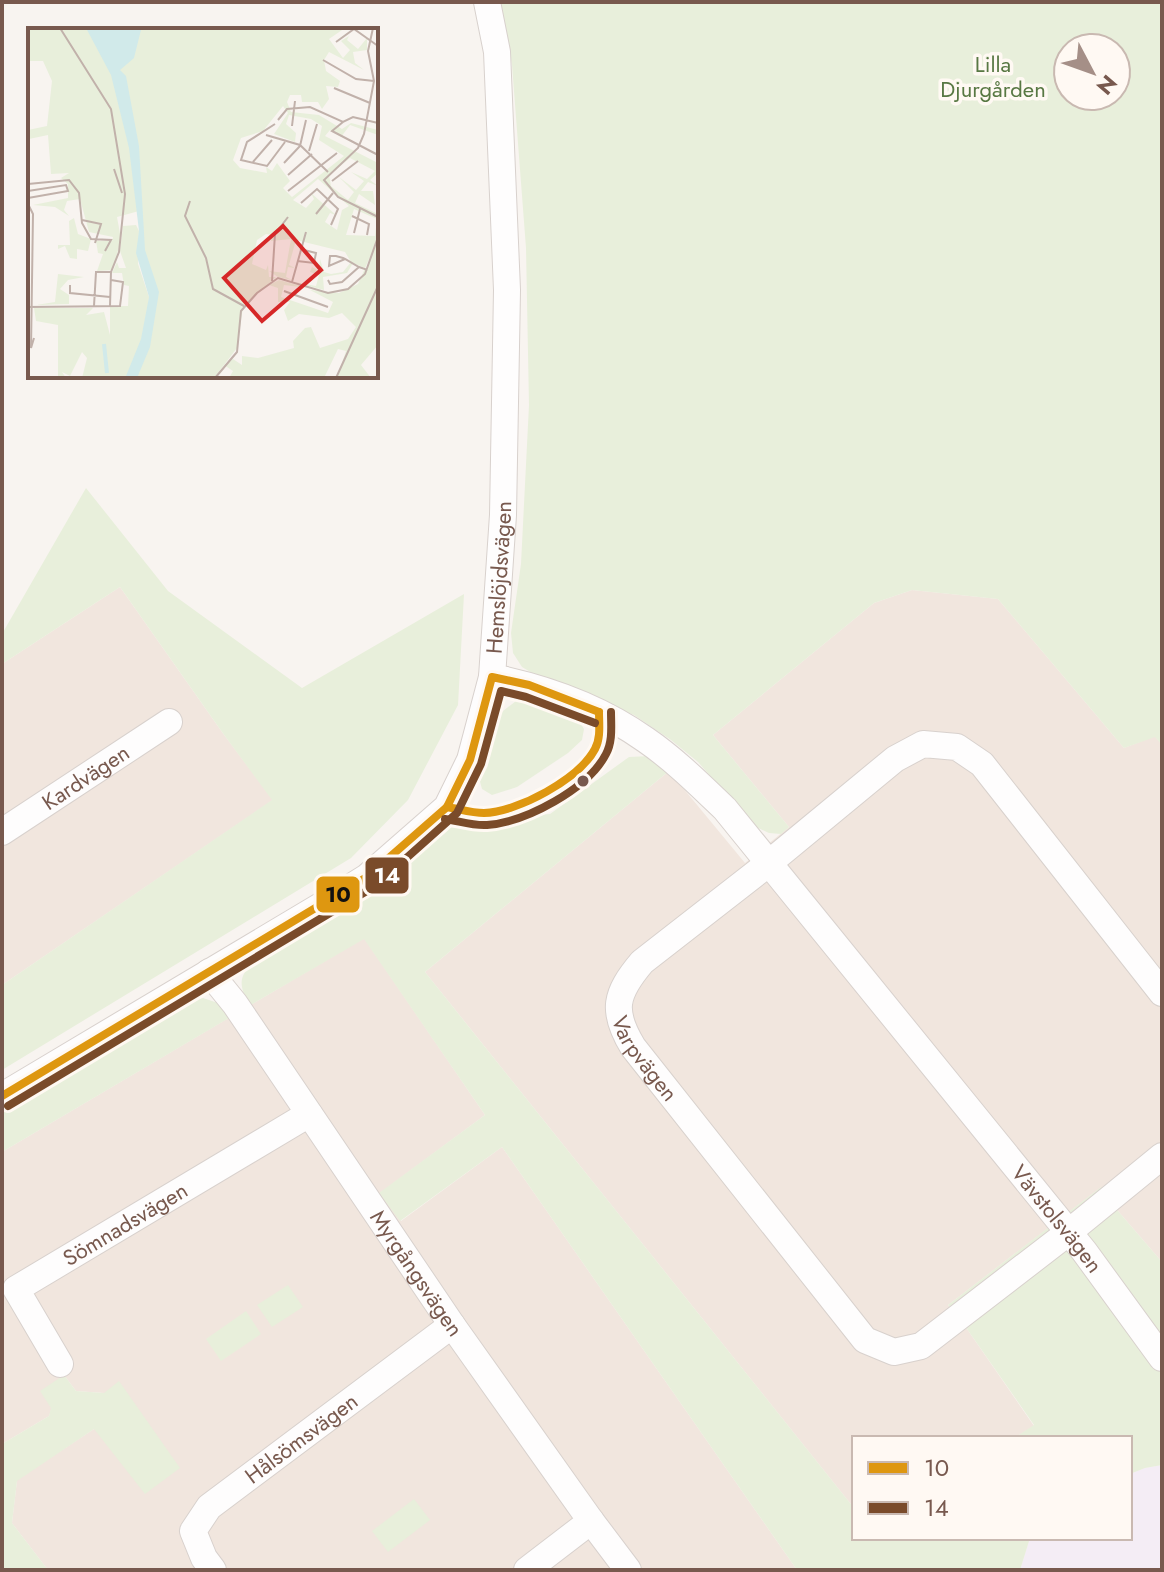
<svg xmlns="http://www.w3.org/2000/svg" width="1164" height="1572" viewBox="0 0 1164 1572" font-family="Jost,sans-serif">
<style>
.residential{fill:#f1e6de}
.education{fill:#f4edf5}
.green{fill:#e8efdb;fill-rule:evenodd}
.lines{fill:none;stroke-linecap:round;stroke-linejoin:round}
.minor-casing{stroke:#d8d1cd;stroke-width:28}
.minor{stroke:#fefdfd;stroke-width:26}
.bus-1-casing{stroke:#fff9f3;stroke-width:14}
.bus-2-casing{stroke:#fff9f3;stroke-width:14}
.bus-1{stroke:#de9710;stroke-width:8}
.bus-2{stroke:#7a4b2a;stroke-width:8}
.bus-dot{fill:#78594e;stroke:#fff9f3;stroke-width:3}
.labels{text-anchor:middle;stroke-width:7;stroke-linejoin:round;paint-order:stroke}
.park-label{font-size:22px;fill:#587843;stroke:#fff9f3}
.street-label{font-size:22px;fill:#78594e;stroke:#fff9f3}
.inset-river{fill:none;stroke:#d1eaea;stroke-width:4}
.inset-road{fill:none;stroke:#c1b1aa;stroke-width:2}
.view{fill:#d62828;fill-opacity:0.15;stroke:#d62828;stroke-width:4}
.inset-edge{fill:none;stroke:#78594e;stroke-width:4}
.line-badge{stroke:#fff9f3;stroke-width:3}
.badge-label{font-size:22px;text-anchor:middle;font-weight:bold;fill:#fff}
.pale-badge-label{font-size:22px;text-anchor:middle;font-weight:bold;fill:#111}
</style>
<rect width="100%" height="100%" fill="#f8f4f0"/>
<g class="residential">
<polygon points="120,587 222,732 273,800 2,985 2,664"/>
<polygon points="912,590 998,599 1124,748 1155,736 1162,745 1162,1262 1118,1211 1100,1188 948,1305 967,1329 1034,1426 1014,1438 854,1438 854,1508 425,972 669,771 745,863 789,827 713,735 874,603"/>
<polygon points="364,938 485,1115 380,1193 401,1221 502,1147 797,1570 48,1570 12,1523 17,1480 94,1429 104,1393 76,1391 64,1375 49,1416 2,1444 2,1152"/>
</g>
<polygon class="education" points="1162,1465 1162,1570 1020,1570 1030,1538 1130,1538 1130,1474 1145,1468"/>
<g class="green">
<path d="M501 2H1162V745L1155 737 1124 748 998 599 912 590 874 603 713 735 789 827 781 834 769 833 754 826 698 762 671 740 634 715 539 677 522 667 513 653 511 633 521 564 529 405 526 248 512 65ZM1068 48H1116V96H1068Z"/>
<polygon points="86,488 168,591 302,688 464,594 458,705 408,800 351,858 2,1070 2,985 272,800 222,732 120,587 2,664 2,634"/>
<path d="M537 699C559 706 572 707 584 729L582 740 568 753 517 787 492 795 482 789 479 778 495 725 503 711 516 701Z"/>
<path d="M650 756 669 771 425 972 854 1508V1538H1030L1020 1570H797L502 1147 400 1221 379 1193 485 1115 364 939 249 1006C240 985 237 979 253 962L349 906 395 873 441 832 460 820 550 814 629 757Z"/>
<polygon points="203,998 218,1003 229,1018 2,1152 2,1113 188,1001"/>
<polygon points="1101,1187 1118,1211 1162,1262 1162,1465 1145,1468 1130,1474 1130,1438 1014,1438 1034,1425 967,1329 948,1305"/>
<polygon points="288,1285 303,1307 272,1327 257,1305"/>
<polygon points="246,1311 261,1334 221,1361 206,1339"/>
<polygon points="64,1375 76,1391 104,1393 119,1381 180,1468 145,1494 94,1429 17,1481 12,1523 48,1570 2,1570 2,1444 49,1416 51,1408 40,1391"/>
<polygon points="414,1499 430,1520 388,1552 372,1531"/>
</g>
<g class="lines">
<g class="minor-casing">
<g id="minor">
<path id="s1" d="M492 677C546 688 601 708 646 740 675 760 700 785 725 809L1084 1251 1162 1358"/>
<path id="s2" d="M2 832 169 722"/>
<path id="s3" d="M209 972 235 1004 452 1325 591 1521 628 1570"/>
<path id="s4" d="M1162 993 982 764 957 747 923 744 895 759 769 863 642 962C615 994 611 1011 633 1047L865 1340 894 1352 921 1346 1069 1232 1162 1156"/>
<path id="s5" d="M2 1096 319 907 367 877 447 807 470 760 492 677 503 515 507 290 497 52 487 2"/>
<path id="s6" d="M60 1364 16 1289 309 1114"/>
<path id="s7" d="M213 1570 204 1558 193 1531 209 1507 452 1325"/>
<polyline points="527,1570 591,1521"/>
</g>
</g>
<use href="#minor" class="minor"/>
<g class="bus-1-casing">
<g id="bus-1">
<path d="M447 807C459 809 472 813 484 813 518 812 579 779 595 749 601 738 599 724 599 712"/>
<polyline points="2,1096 367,877 447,807 470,760 492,677 529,685 599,712"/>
</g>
</g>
<g class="bus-2-casing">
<g id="bus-2">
<path d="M445 819C459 821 473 826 487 825 526 822 588 789 606 754 613 741 611 726 611 712"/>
<polyline points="8,1106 375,886 457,813 481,764 501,691 526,697 595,723"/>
</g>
</g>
<use href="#bus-1" class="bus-1"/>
<use href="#bus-2" class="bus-2"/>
</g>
<circle class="bus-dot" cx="583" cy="781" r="7"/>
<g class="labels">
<g class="park-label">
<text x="993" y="72">Lilla<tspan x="993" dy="25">Djurgården</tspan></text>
</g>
<g class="street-label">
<text dy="8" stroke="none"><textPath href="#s5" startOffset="770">Hemslöjdsvägen</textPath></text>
<text dy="8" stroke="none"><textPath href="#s2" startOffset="100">Kardvägen</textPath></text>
<text dy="8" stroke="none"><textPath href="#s4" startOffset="822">Varpvägen</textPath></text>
<text dy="8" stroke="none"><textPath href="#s1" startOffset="800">Vävstolsvägen</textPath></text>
<text dy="8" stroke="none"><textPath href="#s6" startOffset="214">Sömnadsvägen</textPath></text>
<text dy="8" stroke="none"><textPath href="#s3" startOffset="366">Myrgångsvägen</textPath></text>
<text dy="8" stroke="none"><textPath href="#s7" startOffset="188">Hålsömsvägen</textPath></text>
</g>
</g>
<g transform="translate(28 28)">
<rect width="350" height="350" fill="#f8f4f0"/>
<path d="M0 0H317L301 11 315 30 322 22 313 13 321 8 319 12 330 21 339 10V22L325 24 327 35 336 42 301 24 296 32 298 43 312 53 310 59 298 58 301 71 294 81 290 74H274L273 67H262L259 74 263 84 291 87 314 101 323 95 350 102V107L322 97 313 109 302 102 297 108 350 135V145L342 152 350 158 340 154 333 163H345L347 177 331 166 327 175 350 186V207L339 241 325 235 319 245 295 249 296 262 266 254 288 258 291 247 282 244 284 239 291 243 292 231 296 244 303 246 315 244 323 234 317 224 268 212 261 237 267 240 260 239 258 249 264 252 250 249 241 243 257 245 263 211 243 213 244 207 238 206 229 212 224 236 238 242 240 237 241 249H248L215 279 209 320 186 350H54L59 330 54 324 42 348 34 344 38 350H30V297L8 293 6 280H65L58 287 76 284 82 307V278H100L101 258 96 257 94 245H84L89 234 91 240H98L92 223 95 198 108 197 111 203 110 236 121 269 119 302 127 264 115 230 111 183 89 189 93 211 85 242 69 243 75 226 70 225 68 213H84L85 209 61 204 52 171 39 173 36 182 41 188 27 179 5 177 40 170V156L33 150 41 145 23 146 20 107 1 111 0 102 19 98 24 53 15 33H0ZM255 78 260 85 246 106 267 114 268 105 258 96 261 87 283 91 294 98 291 112 316 128 264 169 255 160 262 153 249 135 244 143 238 139 239 145 212 140 205 132 213 110 235 103ZM322 130 347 143 339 151 323 144 336 153 328 162 311 149 326 164 320 172 303 158 301 147ZM290 151 321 178 314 182 309 202 297 194 302 185 308 187 283 165 286 171 278 180 265 172ZM326 181 349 191 347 208 318 207ZM46 190 50 206 63 211 60 223 49 221V231L42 230 37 218 30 221V217H42L41 193ZM350 211V317L333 337 343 350H309L318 323 310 321 296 350H201L205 343 196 337 205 331 214 337V328L230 330 266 320 265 313 277 300 283 299 292 320 320 311 328 299 314 285 301 290 271 286 260 293 256 282 262 274H250V260L241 257 251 252 280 260 256 257 253 269 300 285 305 274 282 262 311 265 330 256ZM30 246 56 249 40 252 32 261 41 267V276L8 277 27 274Z" fill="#e8efdb" fill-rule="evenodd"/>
<path d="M58 0 113 2 106 30 92 42 98 48 111 118 117 222 131 264 122 319 109 350 98 348 113 311 121 269 108 225 111 203 101 120 83 47Z" fill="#d1eaea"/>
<path class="inset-river" d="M76 316 79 345"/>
<path class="inset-road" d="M32 0 83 81 97 166 91 224 83 244M345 0 340 23 346 53 336 106 330 120 296 152 310 169 350 189M308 14 326 1 350 18M295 32 328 51 346 53M306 60 342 75M250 92 259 81 282 79 315 94 325 89 350 95M315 94 304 103 350 127M247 96 219 114 213 132 239 138 257 114M264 98 267 73M238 107 272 117 300 144M281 123 289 96M225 134 244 112M256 135 272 118 278 92M86 141 94 165M260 147 284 126M304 153 330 133M0 156 41 152 51 165 54 195 63 211 83 212 77 223M0 163 38 157 40 163 0 170M260 163 309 125M162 173 157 188 178 230 185 261 216 278M273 175 289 161 310 181 303 197M0 176 5 186 3 320 6 310M288 186 305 165M324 188 341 196 339 207M54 192 73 196 67 215M326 205 332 181M317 231 301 238 302 228H308L315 230 317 231 331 239 337 241 339 243M269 233 286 235 288 225 272 221M300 252 302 256 314 254 331 239M244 253 247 206 260 189M264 254 278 204M42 257V265L82 269M256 263 300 279M66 278 68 244H83M82 278 83 244M0 279 92 278 95 254 83 252M187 350 209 324 213 283 229 265 250 250 300 265 320 261 337 246 350 209M308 350 350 258"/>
<path class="view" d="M255 198 293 242 234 293 196 250Z"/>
<rect width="350" height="350" class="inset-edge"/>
</g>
<g class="line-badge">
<rect x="364" y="856" width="46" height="39" rx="8" fill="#7a4b2a"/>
<rect x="315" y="875" width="46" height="39" rx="8" fill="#de9710"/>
</g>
<g class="badge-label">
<text x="387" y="883">14</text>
</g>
<g class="pale-badge-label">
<text x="338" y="902">10</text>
</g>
<rect width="1164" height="1572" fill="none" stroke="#78594e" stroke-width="8"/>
<rect x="852" y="1436" width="280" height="104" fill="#fff9f3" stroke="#c9b9b1" stroke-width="2"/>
<rect x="868" y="1462" width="40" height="12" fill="#de9710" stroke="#c9b9b1" stroke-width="2"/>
<text x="924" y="1476" font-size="24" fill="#78594e">10</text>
<rect x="868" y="1502" width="40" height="12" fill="#7a4b2a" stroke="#c9b9b1" stroke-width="2"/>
<text x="924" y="1516" font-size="24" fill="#78594e">14</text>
<g transform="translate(1092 72) rotate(131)"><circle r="38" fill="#fff9f3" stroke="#c9b9b1" stroke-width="2"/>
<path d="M0-6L14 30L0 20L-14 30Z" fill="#a58f87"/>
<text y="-12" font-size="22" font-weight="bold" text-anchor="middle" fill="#78594e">N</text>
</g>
</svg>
